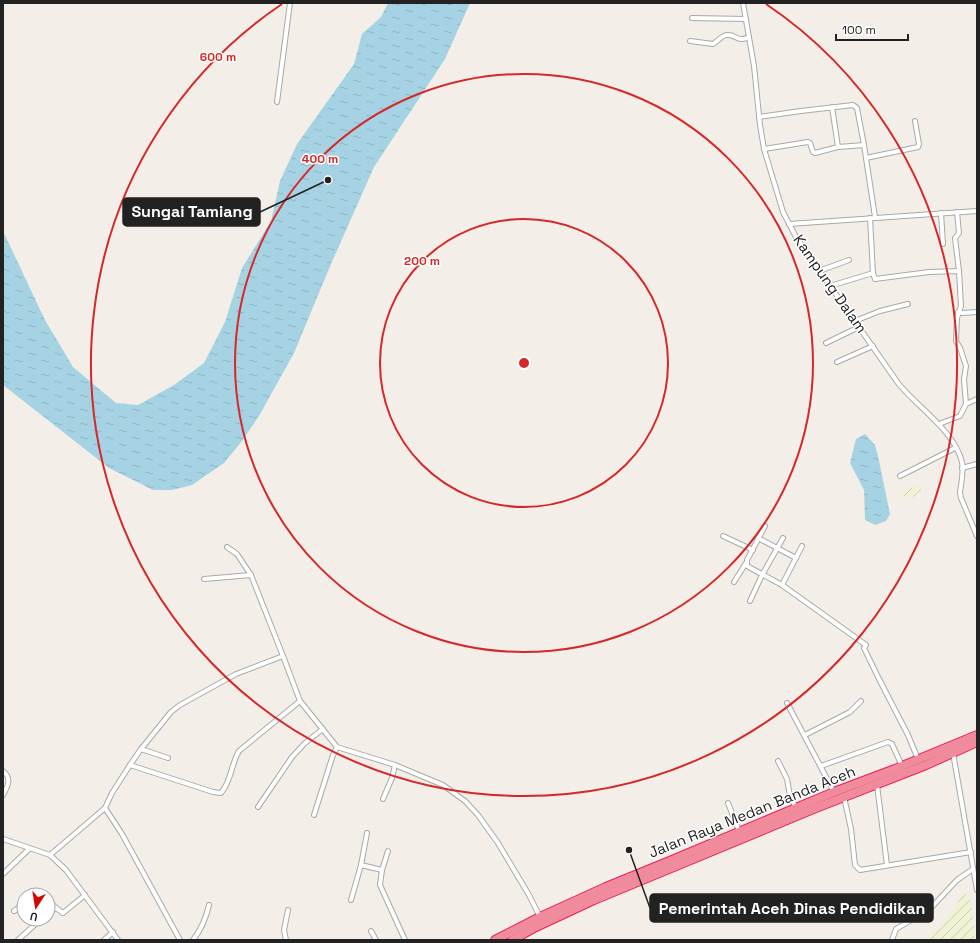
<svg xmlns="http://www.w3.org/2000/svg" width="980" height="943" viewBox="0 0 980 943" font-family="'Space Grotesk',sans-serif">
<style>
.farmland{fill:url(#farmland-furrows)}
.water{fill:url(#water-ripples)}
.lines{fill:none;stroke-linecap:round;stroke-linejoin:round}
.street-casing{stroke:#a9a9a9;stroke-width:6}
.highway-casing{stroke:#eb1b5c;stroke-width:10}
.street{stroke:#fff;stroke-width:4}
.highway{stroke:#ef8b9a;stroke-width:8}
.ring{fill:none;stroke:#d62828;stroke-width:2}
.labels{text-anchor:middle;stroke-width:3;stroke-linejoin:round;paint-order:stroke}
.street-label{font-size:15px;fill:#222;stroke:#fff}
.centre{fill:#d62828;stroke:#fff;stroke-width:2}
.ring-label{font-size:12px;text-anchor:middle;font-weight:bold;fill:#d62828;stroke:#fff;stroke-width:3;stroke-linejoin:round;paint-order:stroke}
.leader{fill:none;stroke:#222;stroke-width:1.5}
.callout-dot{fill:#222;stroke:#fff;stroke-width:1.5}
.callout{fill:#222;stroke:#222;stroke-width:1.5}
.callout-label{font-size:16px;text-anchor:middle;font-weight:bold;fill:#fff}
</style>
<defs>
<pattern id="farmland-furrows" width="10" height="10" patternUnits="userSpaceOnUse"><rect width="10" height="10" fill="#eff2d3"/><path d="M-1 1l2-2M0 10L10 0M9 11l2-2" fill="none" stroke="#cdcfb5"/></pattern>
<pattern id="water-ripples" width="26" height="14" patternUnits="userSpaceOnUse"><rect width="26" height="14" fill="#a5d3e3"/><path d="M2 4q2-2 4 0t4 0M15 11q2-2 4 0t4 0" fill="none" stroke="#8eb5c2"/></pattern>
</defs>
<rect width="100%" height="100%" fill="#f3efe8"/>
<g class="farmland">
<polygon points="919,485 922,491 916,494 916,496 905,499 902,492"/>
<polygon points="965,893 970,899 972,905 975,940 924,940 944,922 956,907 959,899"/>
</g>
<g class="water">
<polygon points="388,3 470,3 445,59 374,167 331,264 294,353 259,416 242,441 224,463 192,485 172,490 153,490 109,468 3,385 3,231 45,320 73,367 116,403 138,405 174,385 204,363 225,322 242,268 271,221 280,181 297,144 354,64 362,34 381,17"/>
<polygon points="865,434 875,445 878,456 890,514 886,521 875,525 865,520 864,490 850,463 856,439"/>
</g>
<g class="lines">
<g class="street-casing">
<g id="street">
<path d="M743 3 754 66 760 125 764 149 783 212 796 237 898 383C918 408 954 430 962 462 964 472 961 483 960 493L961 498 977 536"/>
<polyline points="692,18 746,19"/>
<path d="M690 41 713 44C718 41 722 35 727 35 736 34 737 43 749 37"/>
<polyline points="277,102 290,3"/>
<polyline points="832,107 838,147"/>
<polyline points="759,117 801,111 853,105 857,108 864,145"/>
<polyline points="764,149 808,142 810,143 813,152 815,153 838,147 864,145 875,217"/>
<polyline points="866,158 918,147 919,144 915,121"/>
<polyline points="957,212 959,233 955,238 959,271"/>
<polyline points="941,213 943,244"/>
<polyline points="870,218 873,273 875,279 929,272 959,271 961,306 957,318 956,341 960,348 966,366 964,379 966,404 960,416 939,424"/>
<polyline points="789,224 977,211"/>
<polyline points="819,271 849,260"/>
<polyline points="830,286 873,273"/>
<polyline points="958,312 963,313 977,312"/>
<polyline points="855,321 880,311 908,304"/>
<polyline points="826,343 859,327"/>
<polyline points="837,362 873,346"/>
<polyline points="966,404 977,399"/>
<polyline points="962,468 977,464"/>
<polyline points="900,476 955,448"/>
<polyline points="765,526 747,560 747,566 782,585 866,645 864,648 879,679 908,735 918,759"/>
<polyline points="723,536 753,550"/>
<polyline points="758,538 796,558"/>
<polyline points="227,547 237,554 251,575 283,656"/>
<polyline points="204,579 251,575"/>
<polyline points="734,582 746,563"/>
<polyline points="782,585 802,546"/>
<polyline points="750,601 762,575 783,538"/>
<polyline points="787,703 834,792"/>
<polyline points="805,735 850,712 861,701"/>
<polyline points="141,749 168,758"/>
<polyline points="953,753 977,890"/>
<polyline points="778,761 787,779 790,796 796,808"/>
<path d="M130 765 213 792 221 793C232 780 231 764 239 751L300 701"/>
<polyline points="821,766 888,742 892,744 902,766"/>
<path d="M3 771C12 778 8 786 3 795"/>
<polyline points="877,785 887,865"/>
<polyline points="844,797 851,829 855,865 860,870 971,852"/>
<polyline points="383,799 392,778 395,765"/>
<polyline points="728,803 739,831"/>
<polyline points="258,807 292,757 305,743 323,729"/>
<polyline points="105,808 122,834 180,940"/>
<polyline points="314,815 333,755 337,747"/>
<polyline points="3,839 50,855"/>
<polyline points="388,851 382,870 380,885 405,940"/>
<polyline points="361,865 382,870"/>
<polyline points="3,874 29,849"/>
<polyline points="48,900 56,908"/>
<polyline points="351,900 361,865 367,833"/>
<polyline points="14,911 24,904"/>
<polyline points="48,913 56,908 63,913 85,895"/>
<polyline points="371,931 376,940"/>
<polyline points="18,940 41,919"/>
<polyline points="104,940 113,932"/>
<polyline points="118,940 66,870 50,855 105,808 112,793 130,765 141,749 171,712 180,705 236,674 283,656 300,701 337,747 395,765 443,785 465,801 478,815 498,843 529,895 540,917"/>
<path d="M193 940C201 930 206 918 209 905"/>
<polyline points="286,940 284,930 288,910"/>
<polyline points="892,940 896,929 930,909 957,880 973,869"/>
</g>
</g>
<g class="highway-casing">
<g id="highway">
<polyline points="495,940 540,917 606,887 665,863 834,792 895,769 977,735"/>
<polyline points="512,940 534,928 594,900 816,808 926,765 977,742"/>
</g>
</g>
<use href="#street" class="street"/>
<use href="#highway" class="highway"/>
</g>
<g class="ring">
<circle cx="524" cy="363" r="144"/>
<circle cx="524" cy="363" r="289"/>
<path d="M766 4A433 433 0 1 1 282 4"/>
</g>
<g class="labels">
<g class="street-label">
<text transform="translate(830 284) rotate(55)" y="5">Kampung Dalam</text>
<text transform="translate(752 812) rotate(-22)" y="5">Jalan Raya Medan Banda Aceh</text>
</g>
</g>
<circle cx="524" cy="363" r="6" class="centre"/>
<g class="ring-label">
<text x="218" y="61">600 m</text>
<text x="320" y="163">400 m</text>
<text x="422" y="265">200 m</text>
</g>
<path class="leader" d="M328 180L260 212M629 850L650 908"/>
<g class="callout-dot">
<circle cx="328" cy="180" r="4"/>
<circle cx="629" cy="850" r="4"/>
</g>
<g class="callout">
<rect x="123" y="198" width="137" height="28" rx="4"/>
<rect x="650" y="894" width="283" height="28" rx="4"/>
</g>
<g class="callout-label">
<text x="192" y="217">Sungai Tamiang</text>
<text x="792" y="914">Pemerintah Aceh Dinas Pendidikan</text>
</g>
<rect width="980" height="943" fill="none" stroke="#222222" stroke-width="8"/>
<g transform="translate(36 907) rotate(192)"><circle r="19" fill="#ffffff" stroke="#a7a7a7"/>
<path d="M0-3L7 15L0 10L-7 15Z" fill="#d40600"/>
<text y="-6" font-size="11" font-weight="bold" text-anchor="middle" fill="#222222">U</text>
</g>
<path d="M836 34v6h72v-6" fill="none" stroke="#222222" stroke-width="2"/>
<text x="842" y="34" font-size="12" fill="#222222" stroke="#ffffff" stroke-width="3" paint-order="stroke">100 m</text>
</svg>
